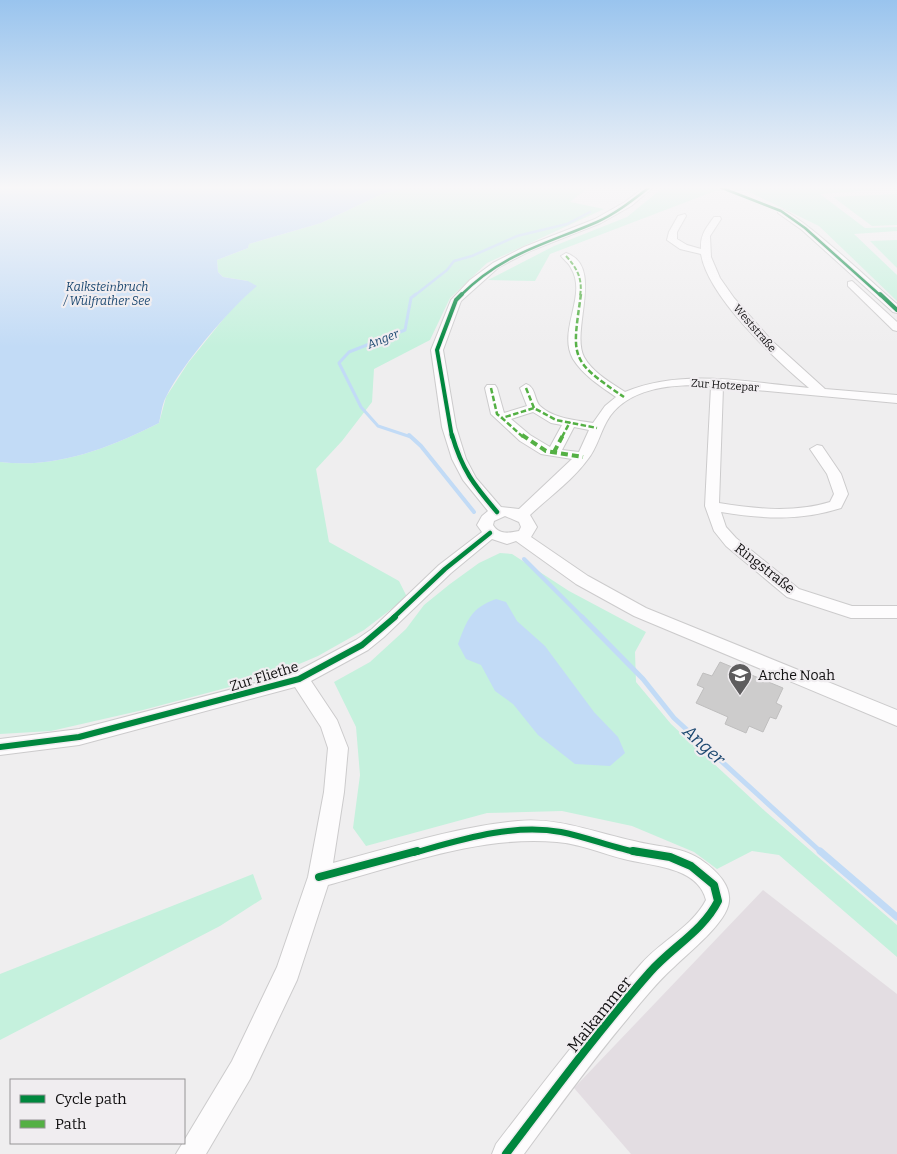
<svg xmlns="http://www.w3.org/2000/svg" width="897" height="1154" viewBox="0 0 897 1154" font-family="Bitter,serif">
<style>
.built{fill:#e3dde2}
.green{fill:#c5f1dd}
.water{fill:#c2dbf6}
.lines{fill:none;stroke-linecap:round;stroke-linejoin:round}
.stream-far4{stroke:#c2dbf6;stroke-width:2.5}
.stream-far3{stroke:#c2dbf6;stroke-width:3}
.stream-far2{stroke:#c2dbf6;stroke-width:4}
.stream-far1{stroke:#c2dbf6;stroke-width:5}
.stream{stroke:#c2dbf6;stroke-width:7}
.building{fill:#cdcccc;stroke:#bfbebe}
.minor-casing{stroke:#cccbcc;stroke-width:2}
.minor{fill:#fdfcfd;fill-rule:evenodd}
.quiet-far2{stroke:#54b044;stroke-width:2;stroke-dasharray:4.5 2;stroke-linecap:butt}
.quiet-far1{stroke:#54b044;stroke-width:2.5;stroke-dasharray:5.5 2.5;stroke-linecap:butt}
.quiet{stroke:#54b044;stroke-width:4;stroke-dasharray:7 4;stroke-linecap:butt}
.cycleway-far4-casing{stroke:#f0edf0;stroke-width:4.5}
.cycleway-far3-casing{stroke:#f0edf0;stroke-width:6}
.cycleway-far2-casing{stroke:#f0edf0;stroke-width:8}
.cycleway-far1-casing{stroke:#f0edf0;stroke-width:9}
.cycleway-casing{stroke:#f0edf0;stroke-width:11}
.cycleway-far4{stroke:#00873e;stroke-width:2.5}
.cycleway-far3{stroke:#00873e;stroke-width:4}
.cycleway-far2{stroke:#00873e;stroke-width:4.5}
.cycleway-far1{stroke:#00873e;stroke-width:6}
.cycleway{stroke:#00873e;stroke-width:8}
.labels{text-anchor:middle;stroke-width:4.5;stroke-linejoin:round;paint-order:stroke}
.far-street-label{font-size:11px;fill:#100f10;stroke:#f0edf0}
.far-water-label{font-size:12px;font-style:italic;fill:#1c4870;stroke:#f0edf0}
.street-label{font-size:14px;fill:#100f10;stroke:#f0edf0}
.poi-label{font-size:14px;fill:#100f10;stroke:#f0edf0;text-anchor:start}
.near-street-label{font-size:16px;fill:#100f10;stroke:#f0edf0}
.near-water-label{font-size:18px;font-style:italic;fill:#1c4870;stroke:#f0edf0}
</style>
<rect width="100%" height="100%" fill="#efeeef"/>
<polygon class="built" points="763,890 897,994 897,1154 631,1154 574,1088"/>
<g class="green">
<path d="M417 186H590L570 202 604 209 487 263 450 298 430 340 374 369 372 402 342 441 316 469 329 542 399 581 407 597 364 630 318 656 271 676 143 710 51 731 0 734V462C57 469 109 448 159 423L166 397 188 363 229 312 242 299 248 281 223 277 218 272 217 260 248 248 249 244 321 223 384 193Z"/>
<polygon points="665,186 897,186 897,188 820,194 865,228 897,227 897,231 854,234 897,275 897,301 819,226 747,191 715,191 550,254 535,281 488,280 554,246 627,217"/>
<polygon points="897,194 897,225 872,226 833,197"/>
<polygon points="897,240 897,268 870,241"/>
<polygon points="500,553 512,554 569,591 646,632 635,652 636,682 671,724 766,812 897,925 897,957 779,855 752,851 717,869 694,852 632,826 562,811 487,813 366,846 353,828 360,775 356,727 334,682 370,662 406,629 424,605 450,584 479,563"/>
<polygon points="253,874 262,899 220,926 0,1040 0,974"/>
</g>
<g class="water">
<path d="M0 186H417L384 193 321 223 249 244 248 248 217 260 218 272 223 277 248 281 257 286C229 310 183 363 166 397 162 404 161 415 159 423 109 448 57 469 0 462Z"/>
<path d="M496 599 506 602 517 621 545 646 594 712 618 737 625 753 610 766 575 764 538 735 513 704 495 691 481 665 466 659 458 644C467 620 471 608 496 599Z"/>
</g>
<g class="lines">
<polyline class="stream-far4" points="414,296 447,270 454,261 472,256 517,236 567,224 590,212"/>
<polyline class="stream-far3" points="411,437 378,426 361,407 339,363 349,352 405,330 411,298 416,294"/>
<g class="stream-far2">
<polyline points="409,435 421,446 474,512"/>
<polyline points="524,559 583,618"/>
</g>
<polyline class="stream-far1" points="582,617 643,679 674,718 822,853"/>
<polyline class="stream" points="820,851 897,917"/>
</g>
<polygon class="building" points="720,662 783,688 776,703 782,706 776,719 770,717 763,732 749,726 746,733 725,724 728,717 696,703 704,688 697,685 703,673 712,676"/>
<g class="lines">
<g class="minor-casing">
<g id="minor">
<path d="M646 186H655L631 206 601 223 530 251 499 267 461 301 443 350 456 427 466 459 476 478 501 507 519 509 572 459 541 454 520 441 491 414 485 388 487 385H495L497 388 504 413 527 406 520 388 526 384C536 387 534 400 540 406 554 419 576 420 593 423L605 406 616 397C600 386 583 375 573 359 557 330 588 296 571 268 569 263 564 260 561 256L566 253C605 266 570 330 584 357 592 372 611 383 625 392 682 368 748 382 809 388 776 360 708 297 701 254L680 249 667 240 669 232 678 216 685 214 686 216 677 232V239L687 245 701 249C700 235 706 228 714 217H720L721 219 710 236 711 257 720 278 734 298 772 341 825 389 897 395V403L723 387 719 503C756 509 794 513 830 502L834 494 827 474 810 449 817 445 822 446 841 474 848 494 841 508C801 521 763 519 721 512L726 527 736 538 799 589 852 606H897V618H851L787 597 726 546 714 531 705 506 711 386C676 383 626 387 607 421 600 433 597 448 588 459 573 480 549 497 530 515L537 527 531 537 588 576 646 608 897 710V726L634 616 576 584 516 541 507 544 492 539 451 573 384 637 368 650 311 681 337 720 348 748 344 792 333 863C394 847 455 827 518 821 558 817 596 833 634 841 656 847 680 846 700 859 713 868 731 883 729 901 728 922 688 953 674 967 657 982 643 1000 628 1018 591 1062 558 1108 524 1154H492L496 1144C543 1083 590 1022 641 964 661 941 692 927 706 900 699 871 663 867 638 862 611 858 585 844 557 842 480 835 402 865 328 885L297 980 250 1079 206 1154H176L232 1061 277 967 308 877 324 792 328 748 321 727 295 687 79 745 0 755V739L79 729 294 673 356 640 372 629 439 565 482 532 477 525 482 516 488 511 463 480 452 459 442 427 431 350 451 300 470 280 493 263 524 247 595 219 625 202ZM533 412 551 423 562 425 550 447 530 435 511 419ZM574 427 589 430 579 452 562 450ZM505 516 519 522 521 527 519 531C509 533 499 535 493 525L494 521Z"/>
<path d="M778 209C793 207 880 290 897 304V313L893 312 802 230 778 213Z"/>
<polygon points="852,281 897,322 897,331 893,330 848,286 848,282"/>
</g>
</g>
<use href="#minor" class="minor"/>
<path class="quiet-far2" d="M566 256C577 268 583 279 580 296"/>
<g class="quiet-far1">
<path d="M581 294C572 358 569 360 624 397"/>
<polyline points="491,388 497,414 502,418"/>
<polyline points="526,388 534,408"/>
<polyline points="523,437 502,418 534,408 556,420 597,428"/>
<polyline points="562,437 570,422"/>
</g>
<g class="quiet">
<polyline points="522,435 546,451 583,457"/>
<polyline points="554,452 563,435"/>
</g>
<g class="cycleway-far4-casing">
<g id="cycleway-far4">
<polyline points="717,186 781,211 805,228 881,296"/>
<path d="M460 296C503 253 544 245 597 222 617 213 634 199 651 186"/>
</g>
</g>
<g class="cycleway-far3-casing">
<g id="cycleway-far3">
<polyline points="880,294 897,310"/>
<polyline points="452,437 437,350 456,300 462,294"/>
</g>
</g>
<g class="cycleway-far2-casing">
<g id="cycleway-far2">
<path d="M452 435C462 470 474 485 497 512"/>
<polyline points="393,618 445,569 490,533"/>
</g>
</g>
<g class="cycleway-far1-casing">
<g id="cycleway-far1">
<polyline points="0,747 79,737 299,679 362,645 395,617"/>
<path d="M413 853C460 840 512 823 561 832 587 837 613 848 640 853"/>
</g>
</g>
<g class="cycleway-casing">
<g id="cycleway">
<polyline points="319,877 417,851"/>
<path d="M506 1154C553 1092 599 1030 650 972 672 947 703 931 718 901L714 885 691 866 670 857 633 851"/>
</g>
</g>
<use href="#cycleway-far4" class="cycleway-far4"/>
<use href="#cycleway-far3" class="cycleway-far3"/>
<use href="#cycleway-far2" class="cycleway-far2"/>
<use href="#cycleway-far1" class="cycleway-far1"/>
<use href="#cycleway" class="cycleway"/>
</g>
<linearGradient id="sky" x2="0" y2="1"><stop stop-color="#99c4ee"/><stop offset="0.54" stop-color="#f8f7f8"/><stop offset="1" stop-color="#f8f7f8" stop-opacity="0"/></linearGradient>
<rect width="897" height="347" fill="url(#sky)"/>
<defs>
<g id="school-pin" transform="scale(1.25)"><path d="M0 17L-7.5 6A9.5 9.5 0 1 1 7.5 6Z" fill="#5e5d5e" stroke="#f0edf0"/><path d="M0-5L7-2L0 1L-7-2ZM-4 1L0 2.5L4 1V4Q0 6-4 4Z" fill="#fff"/></g>
</defs>
<g fill-rule="evenodd">
<use href="#school-pin" x="740" y="675"/>
</g>
<g class="labels">
<g class="far-street-label">
<text transform="translate(755 328) rotate(49)" y="4">Weststraße</text>
<text transform="translate(725 385) rotate(4)" y="4">Zur Hotzepar</text>
</g>
<g class="far-water-label">
<text x="107" y="291">Kalksteinbruch<tspan x="107" dy="14">/ Wülfrather See</tspan></text>
<text transform="translate(383 339) rotate(-22)" y="4">Anger</text>
</g>
<g class="street-label">
<text transform="translate(765 568) rotate(38)" y="5">Ringstraße</text>
<text transform="translate(264 676) rotate(-17)" y="5">Zur Fliethe</text>
</g>
<g class="poi-label">
<text x="758" y="680">Arche Noah</text>
</g>
<g class="near-street-label">
<text transform="translate(599 1014) rotate(-51)" y="6">Maikammer</text>
</g>
<g class="near-water-label">
<text transform="translate(704 745) rotate(42)" y="6">Anger</text>
</g>
</g>
<rect x="10" y="1079" width="175" height="65" fill="#f0edf0" stroke="#969496"/>
<rect x="20" y="1095" width="25" height="8" fill="#00873e" stroke="#969496"/>
<text x="55" y="1104" font-size="15" fill="#100f10">Cycle path</text>
<rect x="20" y="1120" width="25" height="8" fill="#54b044" stroke="#969496"/>
<text x="55" y="1129" font-size="15" fill="#100f10">Path</text>
</svg>
